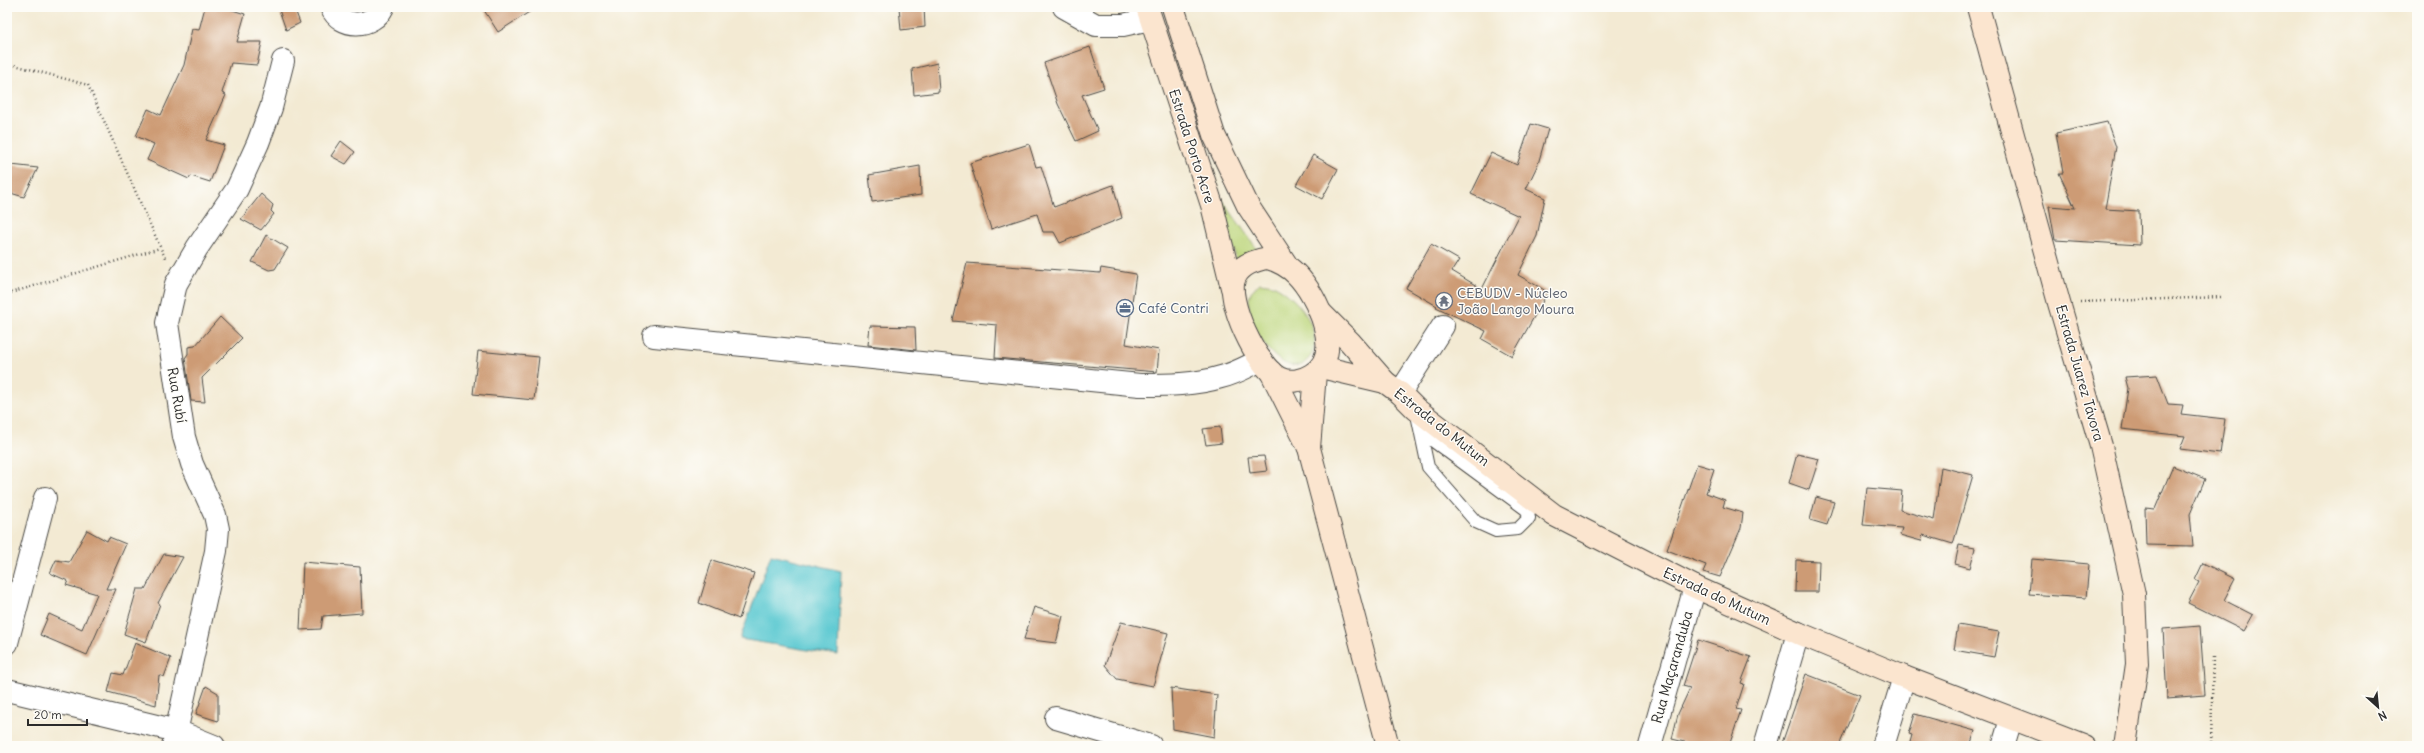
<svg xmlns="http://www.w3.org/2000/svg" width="2424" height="753" viewBox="0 0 2424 753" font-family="Delius,sans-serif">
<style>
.green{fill:#bcd57a;stroke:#748052}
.water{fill:#5cc9d1;stroke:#447a7e}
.building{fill:#cd9b75}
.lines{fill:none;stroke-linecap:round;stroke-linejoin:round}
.lane-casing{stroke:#494844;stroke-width:14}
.street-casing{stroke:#494844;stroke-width:24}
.secondary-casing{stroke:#494844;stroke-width:24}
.path{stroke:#494844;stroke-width:2.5;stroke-dasharray:1 3;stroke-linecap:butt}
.lane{stroke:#fff;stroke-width:12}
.street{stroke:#fff;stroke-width:22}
.secondary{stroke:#fbe5cf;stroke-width:22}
.labels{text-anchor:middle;stroke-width:3;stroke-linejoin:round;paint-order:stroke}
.street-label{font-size:14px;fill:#2b2b2b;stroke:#fdfcf7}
.worship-label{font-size:14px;fill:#5b616d;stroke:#fdfcf7;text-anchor:start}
.service-label{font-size:14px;fill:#4e5e75;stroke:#fdfcf7;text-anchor:start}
</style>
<rect width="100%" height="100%" fill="#fdfcf7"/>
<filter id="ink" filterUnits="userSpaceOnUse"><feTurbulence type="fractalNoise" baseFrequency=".025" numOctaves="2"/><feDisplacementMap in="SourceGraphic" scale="8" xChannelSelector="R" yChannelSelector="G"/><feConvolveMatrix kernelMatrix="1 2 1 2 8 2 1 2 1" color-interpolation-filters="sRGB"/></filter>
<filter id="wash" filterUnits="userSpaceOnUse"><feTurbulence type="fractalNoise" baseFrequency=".012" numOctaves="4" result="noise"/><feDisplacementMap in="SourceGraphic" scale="16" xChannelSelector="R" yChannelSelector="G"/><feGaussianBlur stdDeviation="0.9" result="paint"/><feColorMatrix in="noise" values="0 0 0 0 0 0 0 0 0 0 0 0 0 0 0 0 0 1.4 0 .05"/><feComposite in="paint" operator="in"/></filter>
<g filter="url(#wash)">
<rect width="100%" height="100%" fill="#f3ead3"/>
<g class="green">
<polygon points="1221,198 1259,252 1237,263"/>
<path d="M1260 283C1265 284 1271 284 1275 286 1296 297 1323 328 1312 354 1310 358 1305 362 1302 365 1298 365 1293 366 1289 365 1268 359 1241 314 1251 292 1253 289 1257 286 1260 283Z"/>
</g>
<polygon class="water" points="771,554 841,571 838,655 740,639"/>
<g id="blocks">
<g class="building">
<polygon points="205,7 223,7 245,14 237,42 262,42 257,65 231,63 222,93 226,95 206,140 224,145 210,182 191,176 189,179 147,160 154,144 136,136 148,109 161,115 184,65 192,29 199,30"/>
<polygon points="278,7 294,7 300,23 286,30"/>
<polygon points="482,7 537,7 498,32"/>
<polygon points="899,7 924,7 925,27 901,30"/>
<polygon points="1090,47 1104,88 1082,95 1098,131 1076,141 1058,104 1044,63"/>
<polygon points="937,63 939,92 914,95 912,69"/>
<polygon points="2107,122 2116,147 2105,209 2139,211 2140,245 2055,240 2049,206 2075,208 2059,173 2063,173 2056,133"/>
<polygon points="1531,124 1548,129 1538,164 1526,189 1545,198 1537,236 1518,275 1548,292 1512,356 1482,339 1486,331 1436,307 1437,306 1406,288 1431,244 1459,260 1452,271 1482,289 1519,216 1471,194 1491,153 1517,165"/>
<polygon points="341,141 355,152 346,164 331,156"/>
<polygon points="1029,144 1036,167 1041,166 1054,207 1113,185 1122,218 1060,243 1054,232 1043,232 1037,214 991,229 970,163"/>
<polygon points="1313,155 1338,169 1322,199 1296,185"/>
<polygon points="11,165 38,168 24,197 7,192 7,178"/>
<polygon points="920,166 921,195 872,202 869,175"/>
<polygon points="261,194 273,205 271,211 274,214 261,230 241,219"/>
<polygon points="266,235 288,248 275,269 269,270 252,262"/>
<polygon points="967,263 1100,273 1101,268 1136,274 1126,344 1159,350 1157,372 995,358 997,325 953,321"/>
<polygon points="220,317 242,338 202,378 205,402 191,401 185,358 188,354 188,347 195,346"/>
<polygon points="870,326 915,327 916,350 868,345"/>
<polygon points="478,351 539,357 534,400 473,394"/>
<polygon points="2157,375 2168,404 2183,405 2181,414 2225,419 2220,454 2180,449 2185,436 2122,429 2128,388 2125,377"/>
<polygon points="1220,427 1222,443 1206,445 1203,429"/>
<polygon points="1797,454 1819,459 1809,490 1789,483"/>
<polygon points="1264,456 1267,471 1250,473 1248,457"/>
<polygon points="1697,464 1714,469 1706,493 1725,500 1723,507 1743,513 1741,528 1720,577 1703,572 1706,565 1667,550"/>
<polygon points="2173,466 2205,479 2190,514 2193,546 2146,545 2145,508 2155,509"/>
<polygon points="1941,467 1973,475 1953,544 1923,535 1921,541 1900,535 1902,528 1863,525 1867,488 1902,491 1900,510 1934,520"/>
<polygon points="1816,497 1834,502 1827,525 1810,520"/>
<polygon points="87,530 107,541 109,537 126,544 106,589 116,589 87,655 40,635 49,614 82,629 97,594 66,585 68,581 50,573 56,560 69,562"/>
<polygon points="1959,545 1975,548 1970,568 1955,564"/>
<polygon points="164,554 183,557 158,603 160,604 146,642 124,634 137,589 145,589"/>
<polygon points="2032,559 2089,564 2086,598 2029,594"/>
<polygon points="712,560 754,573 739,619 699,603"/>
<polygon points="1796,560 1819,561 1818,592 1795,592"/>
<polygon points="303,562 360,567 362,613 323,616 321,629 300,630"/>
<polygon points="2203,563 2235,579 2224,600 2253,615 2244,631 2188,603 2199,582 2195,580"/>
<polygon points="1034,607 1063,616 1056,643 1024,639"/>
<polygon points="1121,622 1168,633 1153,686 1117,679 1105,665"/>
<polygon points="1958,625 1999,632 1994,657 1954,650"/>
<polygon points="2200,626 2205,695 2167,698 2163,629"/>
<polygon points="1698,640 1751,657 1741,683 1744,684 1736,709 1741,710 1729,746 1701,746 1672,739 1678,714 1690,688 1683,686"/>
<polygon points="135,643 171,658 164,677 159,675 156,705 108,692 113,673 123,675"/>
<polygon points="1806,674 1860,695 1839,746 1781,746"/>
<polygon points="206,686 218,693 218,721 196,714"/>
<polygon points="1171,688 1217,695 1214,737 1173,729"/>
<polygon points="1915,714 1975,731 1970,746 1909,746 1912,735 1909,734"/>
</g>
</g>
</g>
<g filter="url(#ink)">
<use href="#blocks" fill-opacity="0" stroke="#494844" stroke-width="1"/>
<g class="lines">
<g class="lane-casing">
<polyline id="lane" points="1416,410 1428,467 1476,522 1496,531 1518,529 1529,518 1527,510 1421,432"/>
</g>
<g class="street-casing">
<g id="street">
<path d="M331 7C341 30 373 28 383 7"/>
<polyline points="1064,7 1096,25 1123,25 1150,19"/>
<path d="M654 336 1140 385C1167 385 1195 385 1221 377 1235 374 1248 366 1261 360"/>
<polyline points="1400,393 1443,326"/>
<polyline points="7,643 45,498"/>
<polyline points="7,690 177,731 214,746"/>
<polyline points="1056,718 1151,746"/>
<polyline points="173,746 216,551 218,529 215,515 192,464 184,437 167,323 176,284 197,248 237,189 258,143 271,108 283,61"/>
<polyline points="1650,746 1695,587"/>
<polyline points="1765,746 1798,633"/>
<polyline points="1883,746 1904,677"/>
<polyline points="2003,746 2011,719"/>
</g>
</g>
<g class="secondary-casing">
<g id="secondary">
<polyline points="1147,7 1212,205 1232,288"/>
<polyline points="1173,7 1214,135 1248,206 1288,267"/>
<polyline points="1978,7 2059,303 2101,446 2134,594 2137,664 2125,746"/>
<path d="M1268 258C1278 261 1288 266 1296 274 1317 295 1346 356 1311 375 1302 381 1289 383 1279 378 1258 368 1224 299 1235 277 1241 265 1255 260 1268 258Z"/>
<polyline points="1320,312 1350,342 1385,382 1400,393 1416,409 1554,515 1695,587 1798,633 1904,677 2084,746"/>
<polyline points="1321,367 1385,382"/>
<polyline points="1271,372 1309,448 1388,746"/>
<polyline points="1309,448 1315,373"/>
</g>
</g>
<g class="path">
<polyline points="7,63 88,85 166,260"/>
<polyline points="7,294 160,248"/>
<polyline points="2080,302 2222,297"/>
<polyline points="2211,746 2213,656"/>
</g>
<use href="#lane" class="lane"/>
<use href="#street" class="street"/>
<use href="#secondary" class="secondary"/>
</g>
</g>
<defs>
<g id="temple-ring" transform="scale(0.9)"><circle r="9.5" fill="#fdfcf7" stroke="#6b7280" stroke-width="1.5"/><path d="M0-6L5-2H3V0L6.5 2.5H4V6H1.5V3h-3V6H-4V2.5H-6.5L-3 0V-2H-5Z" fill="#6b7280"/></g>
<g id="office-ring" transform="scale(0.9)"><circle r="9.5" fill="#fdfcf7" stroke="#5c6f8a" stroke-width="1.5"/><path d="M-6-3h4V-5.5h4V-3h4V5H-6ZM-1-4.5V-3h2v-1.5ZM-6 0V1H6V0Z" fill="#5c6f8a"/></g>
</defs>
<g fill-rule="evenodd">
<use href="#temple-ring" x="1444" y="301"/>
<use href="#office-ring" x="1125" y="308"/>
</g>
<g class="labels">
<g class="street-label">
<text transform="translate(1192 146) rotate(72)" y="5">Estrada Porto Acre</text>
<text transform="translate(2080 373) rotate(74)" y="5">Estrada Juarez Távora</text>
<text transform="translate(177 395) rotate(80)" y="5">Rua Rubí</text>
<text transform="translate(1442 427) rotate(38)" y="5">Estrada do Mutum</text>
<text transform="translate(1717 596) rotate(25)" y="5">Estrada do Mutum</text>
<text transform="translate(1672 667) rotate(-74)" y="5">Rua Maçaranduba</text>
</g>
<g class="worship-label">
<text x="1457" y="298">CEBUDV - Núcleo<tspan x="1457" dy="16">João Lango Moura</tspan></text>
</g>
<g class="service-label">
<text x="1138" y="313">Café Contri</text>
</g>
</g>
<rect width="2424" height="753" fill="none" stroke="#fdfcf7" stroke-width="24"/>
<g transform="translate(2378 707) rotate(153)" stroke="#fdfcf7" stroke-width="3" paint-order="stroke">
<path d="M0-3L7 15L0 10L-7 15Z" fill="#2b2b2b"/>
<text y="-6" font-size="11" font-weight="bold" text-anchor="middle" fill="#2b2b2b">N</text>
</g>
<path d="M28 719v6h59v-6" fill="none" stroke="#2b2b2b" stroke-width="2"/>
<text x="34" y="719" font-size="12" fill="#2b2b2b" stroke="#fdfcf7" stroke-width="3" paint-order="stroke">20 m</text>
</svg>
